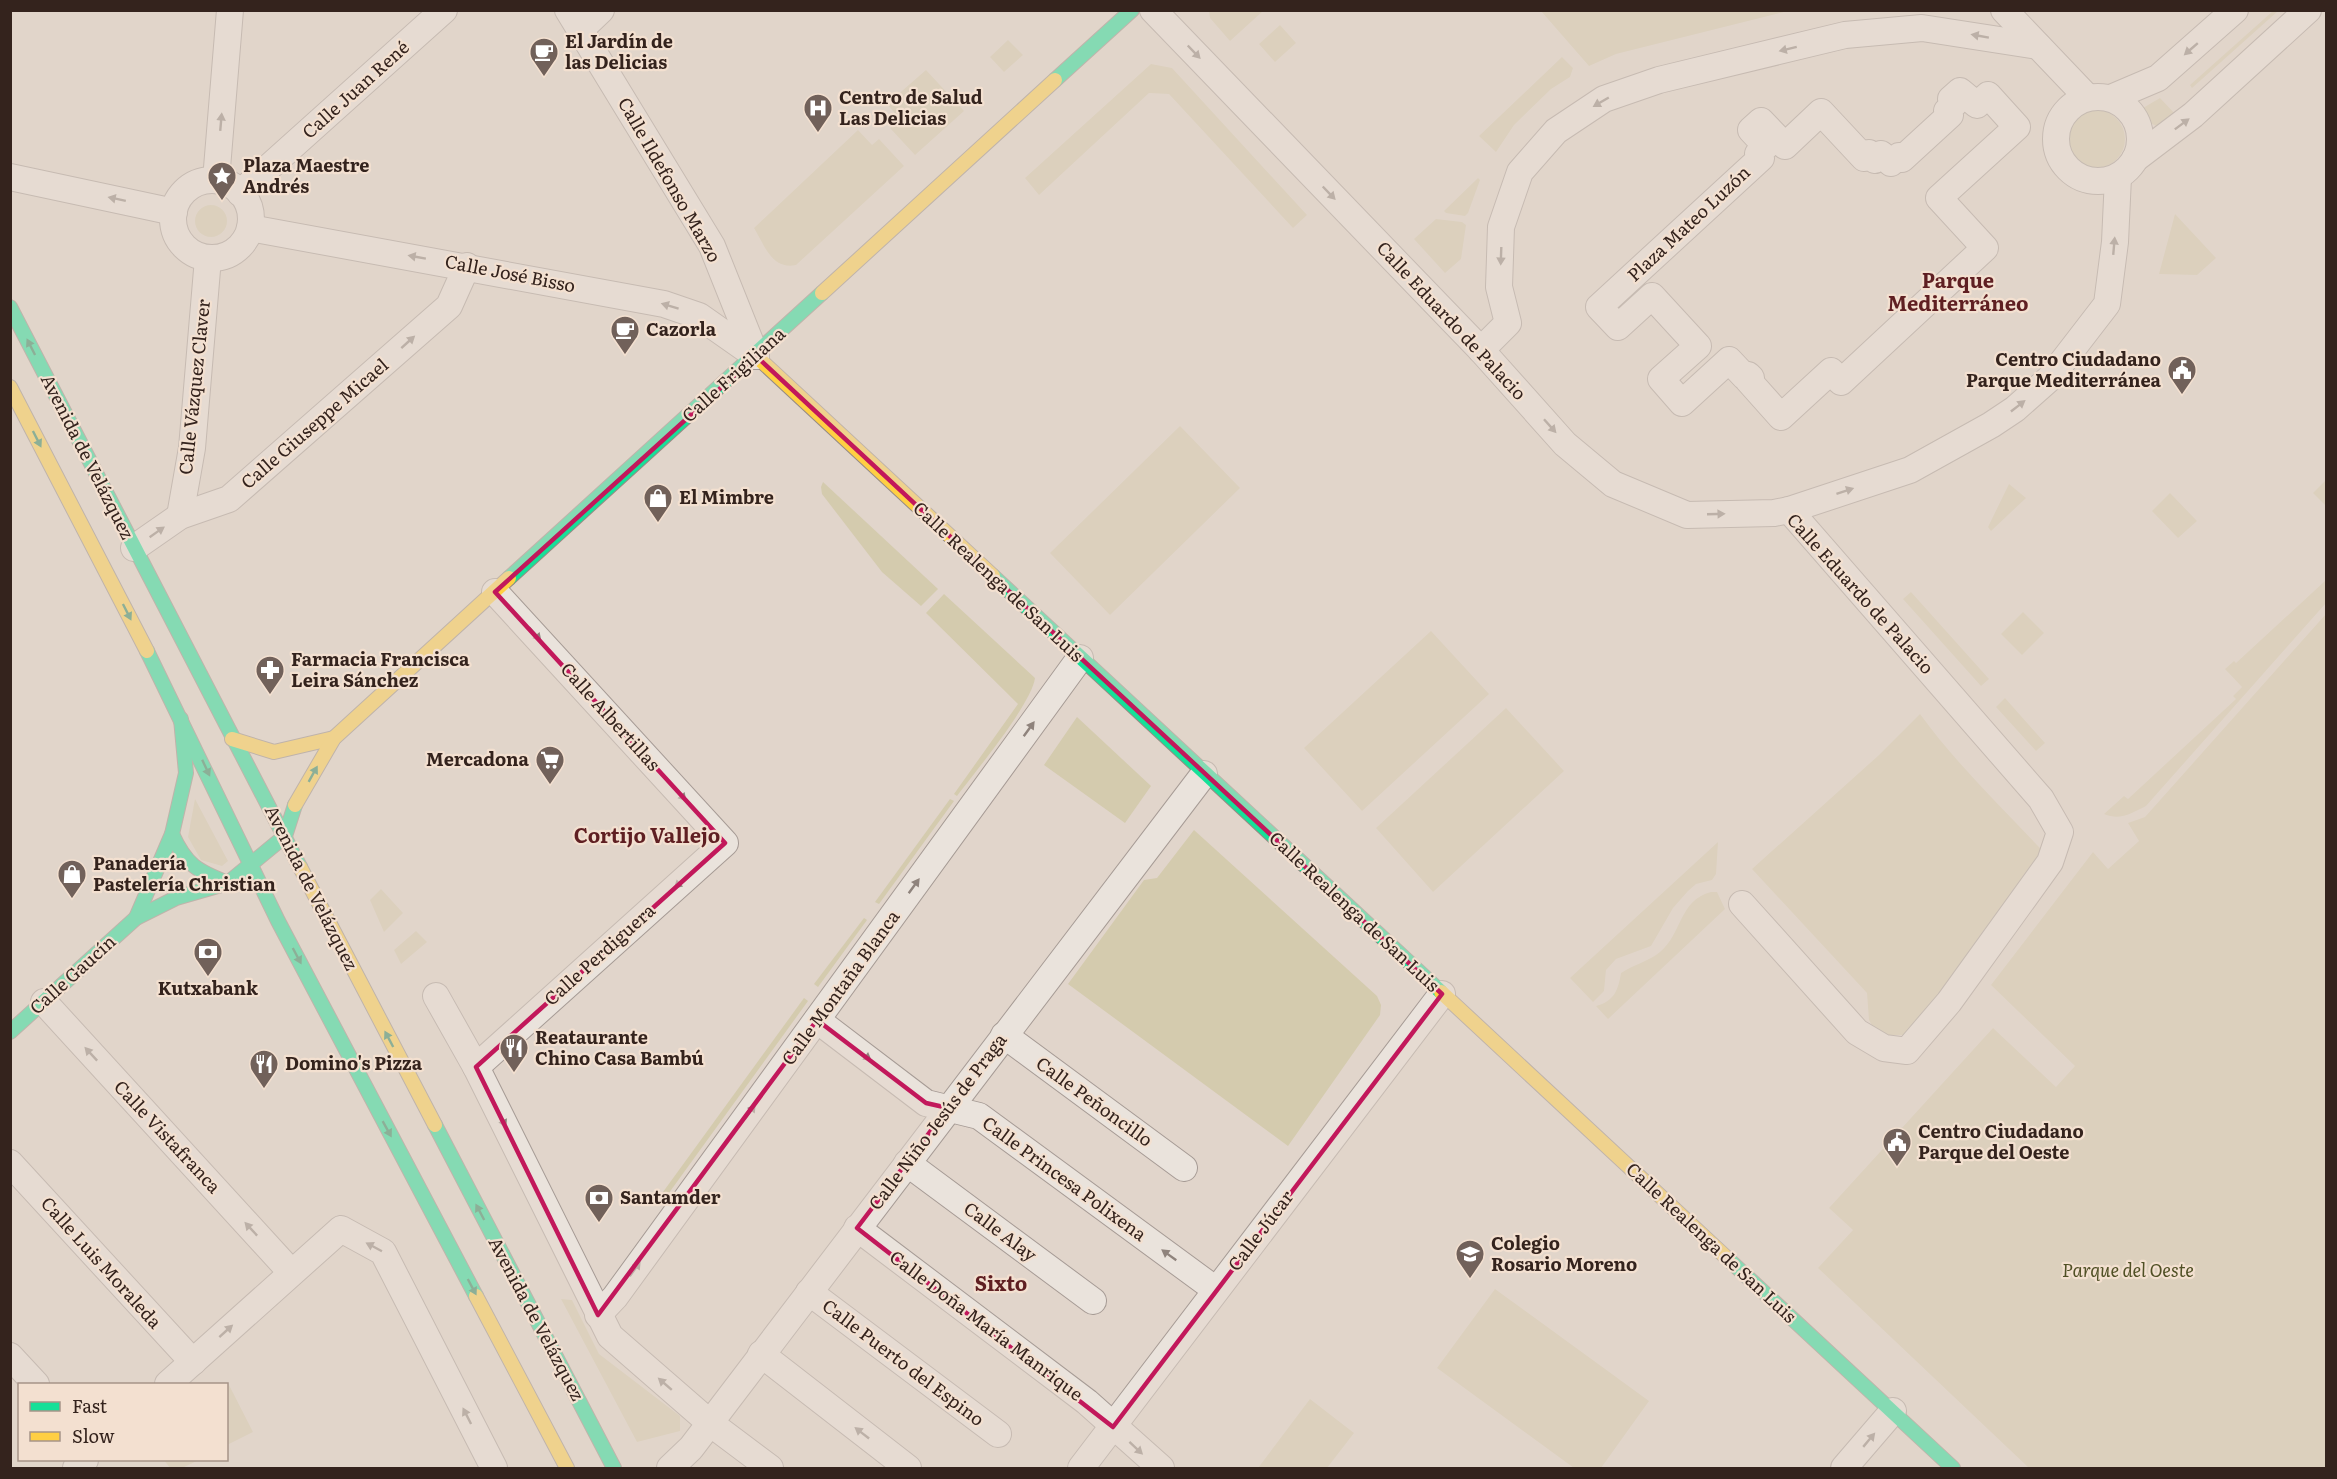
<svg xmlns="http://www.w3.org/2000/svg" width="2337" height="1479" viewBox="0 0 2337 1479" font-family="Literata,serif">
<style>
.green{fill:#d4cbae}
.lines{fill:none;stroke-linecap:round;stroke-linejoin:round}
.street-casing{stroke:#a69b95;stroke-width:28}
.fast-casing{stroke:#968b84;stroke-width:16}
.slow-casing{stroke:#968b84;stroke-width:16}
.street{stroke:#eae3dc;stroke-width:26}
.fast{stroke:#16e098;stroke-width:14}
.slow{stroke:#ffcf43;stroke-width:14}
.oneway{fill:#8f837c}
.oneway2{fill:#25825a}
.marked{fill:none;stroke:#c2185b;stroke-width:4.5;stroke-linejoin:round}
.labels{text-anchor:middle;stroke-width:4.5;stroke-linejoin:round;paint-order:stroke}
.poi-label{font-size:18px;font-weight:bold;fill:#34231d;stroke:#f3e0d0;text-anchor:start}
.street-label{font-size:18px;fill:#34231d;stroke:#f3e0d0}
.park-label{font-size:18px;font-style:italic;fill:#505025;stroke:#f3e0d0}
.neighbourhood-label{font-size:20px;font-weight:bold;fill:#5f1f22;stroke:#f3e0d0}
</style>
<rect width="100%" height="100%" fill="#e1d5cb"/>
<g class="green">
<polygon points="1209,11 1209,10 1263,11 1230,41 1210,18"/>
<polygon points="1541,11 1788,11 1616,54 1589,66"/>
<polygon points="2273,11 2278,11 2192,88 2190,85"/>
<polygon points="1280,25 1296,43 1275,62 1259,44"/>
<polygon points="1008,40 1023,55 1004,72 990,57"/>
<polygon points="1562,57 1573,68 1570,77 1551,89 1514,125 1496,152 1479,136"/>
<polygon points="1151,64 1172,68 1307,215 1293,228 1169,94 1149,93 1039,195 1025,178"/>
<polygon points="926,70 964,111 915,155 890,128 900,119 887,104"/>
<polygon points="2160,98 2178,117 2161,128 2150,123 2143,108"/>
<circle cx="2096" cy="139" r="29"/>
<path d="M858 130 872 145 879 139 904 166 796 265C772 270 765 246 754 228Z"/>
<polygon points="1478,178 1480,180 1468,213 1465,216 1446,213 1444,211"/>
<circle cx="211" cy="221" r="16"/>
<polygon points="2175,214 2216,258 2197,275 2159,274"/>
<polygon points="1436,219 1462,222 1466,225 1461,259 1445,273 1414,239"/>
<polygon points="1180,426 1240,488 1110,615 1050,553"/>
<polygon points="2326,480 2326,506 2313,493"/>
<polygon points="823,482 938,589 921,606 882,572 822,494 821,487"/>
<polygon points="2009,484 2026,498 1991,531 1988,527"/>
<polygon points="2170,493 2197,521 2178,538 2152,511"/>
<path d="M2326 580V603L2146 806C2132 813 2120 821 2104 814L2124 796 2128 799 2236 699 2233 696 2242 687 2225 669 2234 661 2236 663Z"/>
<polygon points="1911,592 1989,679 1981,686 1903,599"/>
<path d="M944 594 1035 678C1032 703 976 771 957 796L954 794 1018 704 926 613Z"/>
<polygon points="2023,612 2044,633 2022,655 2001,634"/>
<polygon points="2326,614 2326,1468 2029,1468 1818,1268 1853,1230 1829,1208 1993,1028 2056,1087 2075,1066 1991,985 2093,852 2108,869 2139,841 2128,823 2145,817"/>
<polygon points="1431,631 1489,694 1362,811 1304,748"/>
<polygon points="2005,698 2045,743 2036,751 1996,707"/>
<polygon points="1506,708 1564,771 1433,892 1376,828"/>
<path d="M1920 714C1955 762 1999 805 2040 848L2045 847 2044 857 1919 1020 1903 1035H1887L1875 1031 1869 1020 1867 993 1752 869 1879 755Z"/>
<polygon points="1077,717 1151,786 1125,823 1044,765"/>
<polygon points="195,799 228,861 222,866 201,860 188,837"/>
<polygon points="950,799 954,801 879,904 875,902"/>
<polygon points="1194,830 1377,996 1381,1005 1380,1015 1288,1146 1068,984 1144,880 1157,878"/>
<polygon points="1718,842 1716,874 1712,880 1696,884 1688,891 1673,908 1651,946 1616,959 1606,970 1604,991 1593,1002 1570,978"/>
<polygon points="381,889 403,913 384,932 370,900"/>
<path d="M1711 892H1717L1725 909 1608 1019 1596 1006C1614 1001 1618 991 1621 973 1633 965 1649 961 1660 952 1682 934 1679 900 1711 892Z"/>
<polygon points="864,918 867,920 818,987 814,984"/>
<polygon points="416,931 427,942 401,964 394,950"/>
<polygon points="804,998 808,1001 666,1197 663,1192"/>
<polygon points="1495,1289 1649,1401 1601,1468 1574,1468 1437,1368"/>
<polygon points="561,1299 572,1300 599,1354 680,1416 680,1431 637,1442"/>
<polygon points="228,1383 253,1432 227,1445 226,1384"/>
<polygon points="1310,1399 1354,1433 1327,1468 1258,1468"/>
<polygon points="164,1460 199,1460 182,1468 170,1468"/>
</g>
<g class="lines">
<g class="street-casing">
<g id="street">
<polyline points="568,10 712,246 756,356"/>
<polyline points="1153,10 1481,350 1565,444 1613,484 1687,515 1774,513 1789,510 1910,470 1991,425 2015,409 2050,378 2107,304 2115,242 2118,177"/>
<polyline points="2004,10 2087,97"/>
<polyline points="580,30 601,10"/>
<polygon points="1960,91 1977,105 1988,95 2017,127 1939,198 1985,248 1841,382 1831,371 1781,417 1748,380 1751,378 1748,375 1745,377 1729,360 1682,403 1661,379 1698,346 1652,296 1618,327 1599,307 1761,158 1758,154 1766,146 1751,130 1761,121 1785,146 1821,112 1864,158 1869,153 1875,160 1881,154 1891,163 1899,156 1902,159 1950,115 1947,111 1955,103 1951,99"/>
<circle cx="2098" cy="139" r="42"/>
<polyline points="2111,98 2158,78 2235,10"/>
<polyline points="2135,159 2193,115 2308,10"/>
<polyline points="10,177 174,212"/>
<polyline points="216,180 230,10"/>
<circle cx="212" cy="219" r="39"/>
<polyline points="240,193 444,10"/>
<polyline points="250,228 664,304 699,316 756,356"/>
<polyline points="1481,350 1508,323 1499,287 1501,227 1520,172 1556,131 1604,99 1659,80 1845,35 1922,28 2038,46"/>
<polyline points="180,516 192,448 208,258"/>
<polyline points="134,548 180,516 229,499 449,306 467,266"/>
<polyline points="1742,904 1857,1032 1884,1048 1907,1051 1949,1002 2050,862 2060,832 2041,799 1789,510"/>
<polyline points="436,996 476,1067 610,1336 710,1423 770,1468"/>
<polyline points="44,1002 291,1272"/>
<polyline points="817,1020 926,1103 979,1116 1216,1290"/>
<polyline points="1004,1035 1184,1168"/>
<polyline points="476,1067 725,843 495,592"/>
<polyline points="10,1163 193,1362"/>
<polyline points="907,1163 1093,1301"/>
<polyline points="857,1228 1087,1402 1161,1468"/>
<polyline points="809,1292 998,1434"/>
<polyline points="598,1315 615,1297 1080,658"/>
<polyline points="761,1354 908,1468"/>
<polyline points="10,1356 36,1384"/>
<polyline points="168,1384 341,1229 383,1252 494,1468"/>
<polyline points="76,1468 85,1460"/>
<polyline points="670,1468 691,1448 1204,774"/>
<polyline points="1081,1468 1442,994"/>
<polyline points="1844,1468 1893,1411"/>
</g>
</g>
<g class="fast-casing">
<g id="fast">
<polyline points="1055,80 1132,10"/>
<polyline points="10,307 300,867"/>
<polyline points="993,576 1441,992"/>
<polyline points="509,578 822,293"/>
<polyline points="147,651 278,921 476,1296"/>
<path d="M172 834C186 865 197 871 228 883"/>
<polyline points="136,918 172,834 186,773 181,719"/>
<polyline points="10,1032 136,918 176,898 228,883 285,836 295,805"/>
<polyline points="435,1125 614,1468"/>
<polyline points="1728,1259 1953,1468"/>
</g>
</g>
<g class="slow-casing">
<g id="slow">
<polyline points="822,293 1055,80"/>
<polyline points="756,356 993,576"/>
<polyline points="10,387 147,651"/>
<polyline points="232,739 274,752 334,738"/>
<polyline points="295,805 334,738 509,578"/>
<polyline points="300,867 435,1125"/>
<polyline points="1441,992 1728,1259"/>
<polyline points="476,1296 567,1468"/>
</g>
</g>
<use href="#street" class="street"/>
<use href="#fast" class="fast"/>
<use href="#slow" class="slow"/>
</g>
<defs><path id="oneway-solid" d="M-6-.8H1V-3.2L6.5 0L1 3.2V.8H-6Z" transform="scale(1.5)"/></defs>
<g class="oneway">
<use href="#oneway-solid" transform="translate(1980 36) rotate(-170)"/>
<use href="#oneway-solid" transform="translate(1788 49) rotate(166)"/>
<use href="#oneway-solid" transform="translate(2191 49) rotate(139)"/>
<use href="#oneway-solid" transform="translate(1194 52) rotate(46)"/>
<use href="#oneway-solid" transform="translate(1601 102) rotate(150)"/>
<use href="#oneway-solid" transform="translate(221 122) rotate(-85)"/>
<use href="#oneway-solid" transform="translate(2182 124) rotate(-37)"/>
<use href="#oneway-solid" transform="translate(1329 193) rotate(46)"/>
<use href="#oneway-solid" transform="translate(117 199) rotate(-168)"/>
<use href="#oneway-solid" transform="translate(2114 246) rotate(-85)"/>
<use href="#oneway-solid" transform="translate(1501 256) rotate(92)"/>
<use href="#oneway-solid" transform="translate(417 257) rotate(-170)"/>
<use href="#oneway-solid" transform="translate(670 306) rotate(-163)"/>
<use href="#oneway-solid" transform="translate(408 342) rotate(-42)"/>
<use href="#oneway-solid" transform="translate(2018 406) rotate(-38)"/>
<use href="#oneway-solid" transform="translate(1550 426) rotate(48)"/>
<use href="#oneway-solid" transform="translate(1845 491) rotate(-18)"/>
<use href="#oneway-solid" transform="translate(1716 514) rotate(-2)"/>
<use href="#oneway-solid" transform="translate(157 532) rotate(-35)"/>
<use href="#oneway-solid" transform="translate(535 634) rotate(48)"/>
<use href="#oneway-solid" transform="translate(1029 729) rotate(-54)"/>
<use href="#oneway-solid" transform="translate(680 794) rotate(48)"/>
<use href="#oneway-solid" transform="translate(681 882) rotate(138)"/>
<use href="#oneway-solid" transform="translate(914 886) rotate(-54)"/>
<use href="#oneway-solid" transform="translate(91 1054) rotate(-133)"/>
<use href="#oneway-solid" transform="translate(864 1055) rotate(37)"/>
<use href="#oneway-solid" transform="translate(750 1112) rotate(-54)"/>
<use href="#oneway-solid" transform="translate(502 1119) rotate(64)"/>
<use href="#oneway-solid" transform="translate(251 1229) rotate(-133)"/>
<use href="#oneway-solid" transform="translate(374 1247) rotate(-152)"/>
<use href="#oneway-solid" transform="translate(1169 1255) rotate(-144)"/>
<use href="#oneway-solid" transform="translate(635 1269) rotate(-54)"/>
<use href="#oneway-solid" transform="translate(226 1331) rotate(-42)"/>
<use href="#oneway-solid" transform="translate(665 1384) rotate(-139)"/>
<use href="#oneway-solid" transform="translate(467 1416) rotate(-117)"/>
<use href="#oneway-solid" transform="translate(862 1433) rotate(-142)"/>
<use href="#oneway-solid" transform="translate(1869 1440) rotate(-50)"/>
<use href="#oneway-solid" transform="translate(1136 1448) rotate(43)"/>
</g>
<g class="oneway2">
<use href="#oneway-solid" transform="translate(31 347) rotate(-117)"/>
<use href="#oneway-solid" transform="translate(37 439) rotate(63)"/>
<use href="#oneway-solid" transform="translate(127 612) rotate(63)"/>
<use href="#oneway-solid" transform="translate(206 768) rotate(65)"/>
<use href="#oneway-solid" transform="translate(313 774) rotate(-61)"/>
<use href="#oneway-solid" transform="translate(297 956) rotate(62)"/>
<use href="#oneway-solid" transform="translate(389 1039) rotate(-118)"/>
<use href="#oneway-solid" transform="translate(387 1129) rotate(61)"/>
<use href="#oneway-solid" transform="translate(480 1212) rotate(-118)"/>
<use href="#oneway-solid" transform="translate(472 1287) rotate(62)"/>
</g>
<path d="M0 0H2337V1479H0ZM756 356 1442 994 1113 1427 857 1228 948 1108 926 1103 817 1020 598 1315 476 1067 725 843 495 592Z" fill="#e1d5cb" fill-opacity=".55" fill-rule="evenodd"/>
<path class="marked" d="M756 356 1442 994 1113 1427 857 1228 948 1108 926 1103 817 1020 598 1315 476 1067 725 843 495 592Z"/>
<defs>
<g id="cafe-pin" transform="scale(1.5)"><path d="M0 17L-7.5 6A9.5 9.5 0 1 1 7.5 6Z" fill="#71615a" stroke="#f3e0d0"/><path d="M-5.5-4.5H6V0H3Q3 3.5 0 3.5H-2.5Q-5.5 3.5-5.5 0ZM3-3.2v2h1.7v-2ZM-6 4.5H4V6H-6Z" fill="#fff"/></g>
<g id="hospital-pin" transform="scale(1.5)"><path d="M0 17L-7.5 6A9.5 9.5 0 1 1 7.5 6Z" fill="#71615a" stroke="#f3e0d0"/><path d="M-5-5h3v3.5h4V-5h3V5h-3V1.5h-4V5h-3Z" fill="#fff"/></g>
<g id="sight-pin" transform="scale(1.5)"><path d="M0 17L-7.5 6A9.5 9.5 0 1 1 7.5 6Z" fill="#71615a" stroke="#f3e0d0"/><path d="M0-6L1.8-2.2L6-1.7L2.9 1.2L3.7 5.4L0 3.3L-3.7 5.4L-2.9 1.2L-6-1.7L-1.8-2.2Z" fill="#fff"/></g>
<g id="civic-pin" transform="scale(1.5)"><path d="M0 17L-7.5 6A9.5 9.5 0 1 1 7.5 6Z" fill="#71615a" stroke="#f3e0d0"/><path d="M-.6-6.5H3V-4.5H.6V-3L4-1V1h2V6H-6V1h2V-1L-.6-3ZM-1.2 2.5V6h2.4V2.5Z" fill="#fff"/></g>
<g id="shop-pin" transform="scale(1.5)"><path d="M0 17L-7.5 6A9.5 9.5 0 1 1 7.5 6Z" fill="#71615a" stroke="#f3e0d0"/><path d="M-5-2.5h2.3a2.7 3.5 0 0 1 5.4 0H5L5.5 6h-11ZM-1.5-2.5h3a1.5 2.3 0 0 0-3 0Z" fill="#fff"/></g>
<g id="pharmacy-pin" transform="scale(1.5)"><path d="M0 17L-7.5 6A9.5 9.5 0 1 1 7.5 6Z" fill="#71615a" stroke="#f3e0d0"/><path d="M-2-6h4v4h4v4h-4v4h-4v-4h-4v-4h4Z" fill="#fff"/></g>
<g id="supermarket-pin" transform="scale(1.5)"><path d="M0 17L-7.5 6A9.5 9.5 0 1 1 7.5 6Z" fill="#71615a" stroke="#f3e0d0"/><path d="M-6-5.5h2.5l.6 2H6L4.5 2H-2.5L-4.4-4H-6ZM-1.5 3.2a1.3 1.3 0 1 0 .1 0ZM3 3.2a1.3 1.3 0 1 0 .1 0Z" fill="#fff"/></g>
<g id="bank-pin" transform="scale(1.5)"><path d="M0 17L-7.5 6A9.5 9.5 0 1 1 7.5 6Z" fill="#71615a" stroke="#f3e0d0"/><path d="M-6-4H6V4H-6ZM0-2.3a2.3 2.3 0 1 0 0 4.6a2.3 2.3 0 1 0 0-4.6Z" fill="#fff"/></g>
<g id="restaurant-pin" transform="scale(1.5)"><path d="M0 17L-7.5 6A9.5 9.5 0 1 1 7.5 6Z" fill="#71615a" stroke="#f3e0d0"/><path d="M-5-6h1v4h1v-4h1v4h1v-4h1v5L-1.5 .5V6h-2V.5L-5-1ZM5-6V6H3V1.5H1.5Q1.5-4 5-6Z" fill="#fff"/></g>
<g id="school-pin" transform="scale(1.5)"><path d="M0 17L-7.5 6A9.5 9.5 0 1 1 7.5 6Z" fill="#71615a" stroke="#f3e0d0"/><path d="M0-5L7-2L0 1L-7-2ZM-4 1L0 2.5L4 1V4Q0 6-4 4Z" fill="#fff"/></g>
</defs>
<g fill-rule="evenodd">
<use href="#cafe-pin" x="544" y="52"/>
<use href="#hospital-pin" x="818" y="108"/>
<use href="#sight-pin" x="222" y="176"/>
<use href="#cafe-pin" x="625" y="330"/>
<use href="#civic-pin" x="2182" y="370"/>
<use href="#shop-pin" x="658" y="498"/>
<use href="#pharmacy-pin" x="270" y="670"/>
<use href="#supermarket-pin" x="550" y="760"/>
<use href="#shop-pin" x="72" y="874"/>
<use href="#bank-pin" x="208" y="952"/>
<use href="#restaurant-pin" x="514" y="1048"/>
<use href="#restaurant-pin" x="264" y="1064"/>
<use href="#civic-pin" x="1897" y="1142"/>
<use href="#bank-pin" x="599" y="1198"/>
<use href="#school-pin" x="1470" y="1254"/>
</g>
<g class="labels">
<g class="poi-label">
<text x="565" y="48">El Jardín de<tspan x="565" dy="21">las Delicias</tspan></text>
<text x="839" y="104">Centro de Salud<tspan x="839" dy="21">Las Delicias</tspan></text>
<text x="243" y="172">Plaza Maestre<tspan x="243" dy="21">Andrés</tspan></text>
<text x="646" y="336">Cazorla</text>
<text x="2161" y="366" text-anchor="end">Centro Ciudadano<tspan x="2161" dy="21">Parque Mediterránea</tspan></text>
<text x="679" y="504">El Mimbre</text>
<text x="291" y="666">Farmacia Francisca<tspan x="291" dy="21">Leira Sánchez</tspan></text>
<text x="529" y="766" text-anchor="end">Mercadona</text>
<text x="93" y="870">Panadería<tspan x="93" dy="21">Pastelería Christian</tspan></text>
<text x="208" y="995" text-anchor="middle">Kutxabank</text>
<text x="535" y="1044">Reataurante<tspan x="535" dy="21">Chino Casa Bambú</tspan></text>
<text x="285" y="1070">Domino's Pizza</text>
<text x="1918" y="1138">Centro Ciudadano<tspan x="1918" dy="21">Parque del Oeste</tspan></text>
<text x="620" y="1204">Santamder</text>
<text x="1491" y="1250">Colegio<tspan x="1491" dy="21">Rosario Moreno</tspan></text>
</g>
<g class="street-label">
<text transform="translate(356 90) rotate(-42)" y="6">Calle Juan René</text>
<text transform="translate(669 180) rotate(60)" y="6">Calle Ildefonso Marzo</text>
<text transform="translate(1689 224) rotate(-43)" y="6">Plaza Mateo Luzón</text>
<text transform="translate(510 274) rotate(11)" y="6">Calle José Bisso</text>
<text transform="translate(1451 321) rotate(47)" y="6">Calle Eduardo de Palacio</text>
<text transform="translate(734 375) rotate(-42)" y="6">Calle Frigiliana</text>
<text transform="translate(195 387) rotate(-84)" y="6">Calle Vázquez Claver</text>
<text transform="translate(315 424) rotate(-41)" y="6">Calle Giuseppe Micael</text>
<text transform="translate(87 457) rotate(63)" y="6">Avenida de Velázquez</text>
<text transform="translate(998 582) rotate(43)" y="6">Calle Realenga de San Luis</text>
<text transform="translate(1860 594) rotate(48)" y="6">Calle Eduardo de Palacio</text>
<text transform="translate(610 717) rotate(48)" y="6">Calle Albertillas</text>
<text transform="translate(311 888) rotate(63)" y="6">Avenida de Velázquez</text>
<text transform="translate(1354 912) rotate(43)" y="6">Calle Realenga de San Luis</text>
<text transform="translate(600 955) rotate(-42)" y="6">Calle Perdiguera</text>
<text transform="translate(73 975) rotate(-42)" y="6">Calle Gaucín</text>
<text transform="translate(841 988) rotate(-54)" y="6">Calle Montaña Blanca</text>
<text transform="translate(1094 1102) rotate(36)" y="6">Calle Peñoncillo</text>
<text transform="translate(938 1122) rotate(-53)" y="6">Calle Niño Jesús de Praga</text>
<text transform="translate(167 1137) rotate(47)" y="6">Calle Vistafranca</text>
<text transform="translate(1064 1179) rotate(36)" y="6">Calle Princesa Polixena</text>
<text transform="translate(1261 1231) rotate(-53)" y="6">Calle Júcar</text>
<text transform="translate(1000 1232) rotate(37)" y="6">Calle Alay</text>
<text transform="translate(1711 1243) rotate(43)" y="6">Calle Realenga de San Luis</text>
<text transform="translate(101 1263) rotate(48)" y="6">Calle Luis Moraleda</text>
<text transform="translate(536 1319) rotate(62)" y="6">Avenida de Velázquez</text>
<text transform="translate(986 1326) rotate(37)" y="6">Calle Doña María Manrique</text>
<text transform="translate(903 1363) rotate(37)" y="6">Calle Puerto del Espino</text>
</g>
<g class="park-label">
<text x="2128" y="1277">Parque del Oeste</text>
</g>
<g class="neighbourhood-label">
<text x="1958" y="288">Parque<tspan x="1958" dy="23">Mediterráneo</tspan></text>
<text x="647" y="843">Cortijo Vallejo</text>
<text x="1001" y="1291">Sixto</text>
</g>
</g>
<rect width="2337" height="1479" fill="none" stroke="#34231d" stroke-width="24"/>
<rect x="18" y="1383" width="210" height="78" fill="#f3e0d0" stroke="#a79488" stroke-width="1.5"/>
<rect x="30" y="1402" width="30" height="9" fill="#16e098" stroke="#a79488" stroke-width="1.5"/>
<text x="72" y="1413" font-size="18" fill="#34231d">Fast</text>
<rect x="30" y="1432" width="30" height="9" fill="#ffcf43" stroke="#a79488" stroke-width="1.5"/>
<text x="72" y="1443" font-size="18" fill="#34231d">Slow</text>
</svg>
